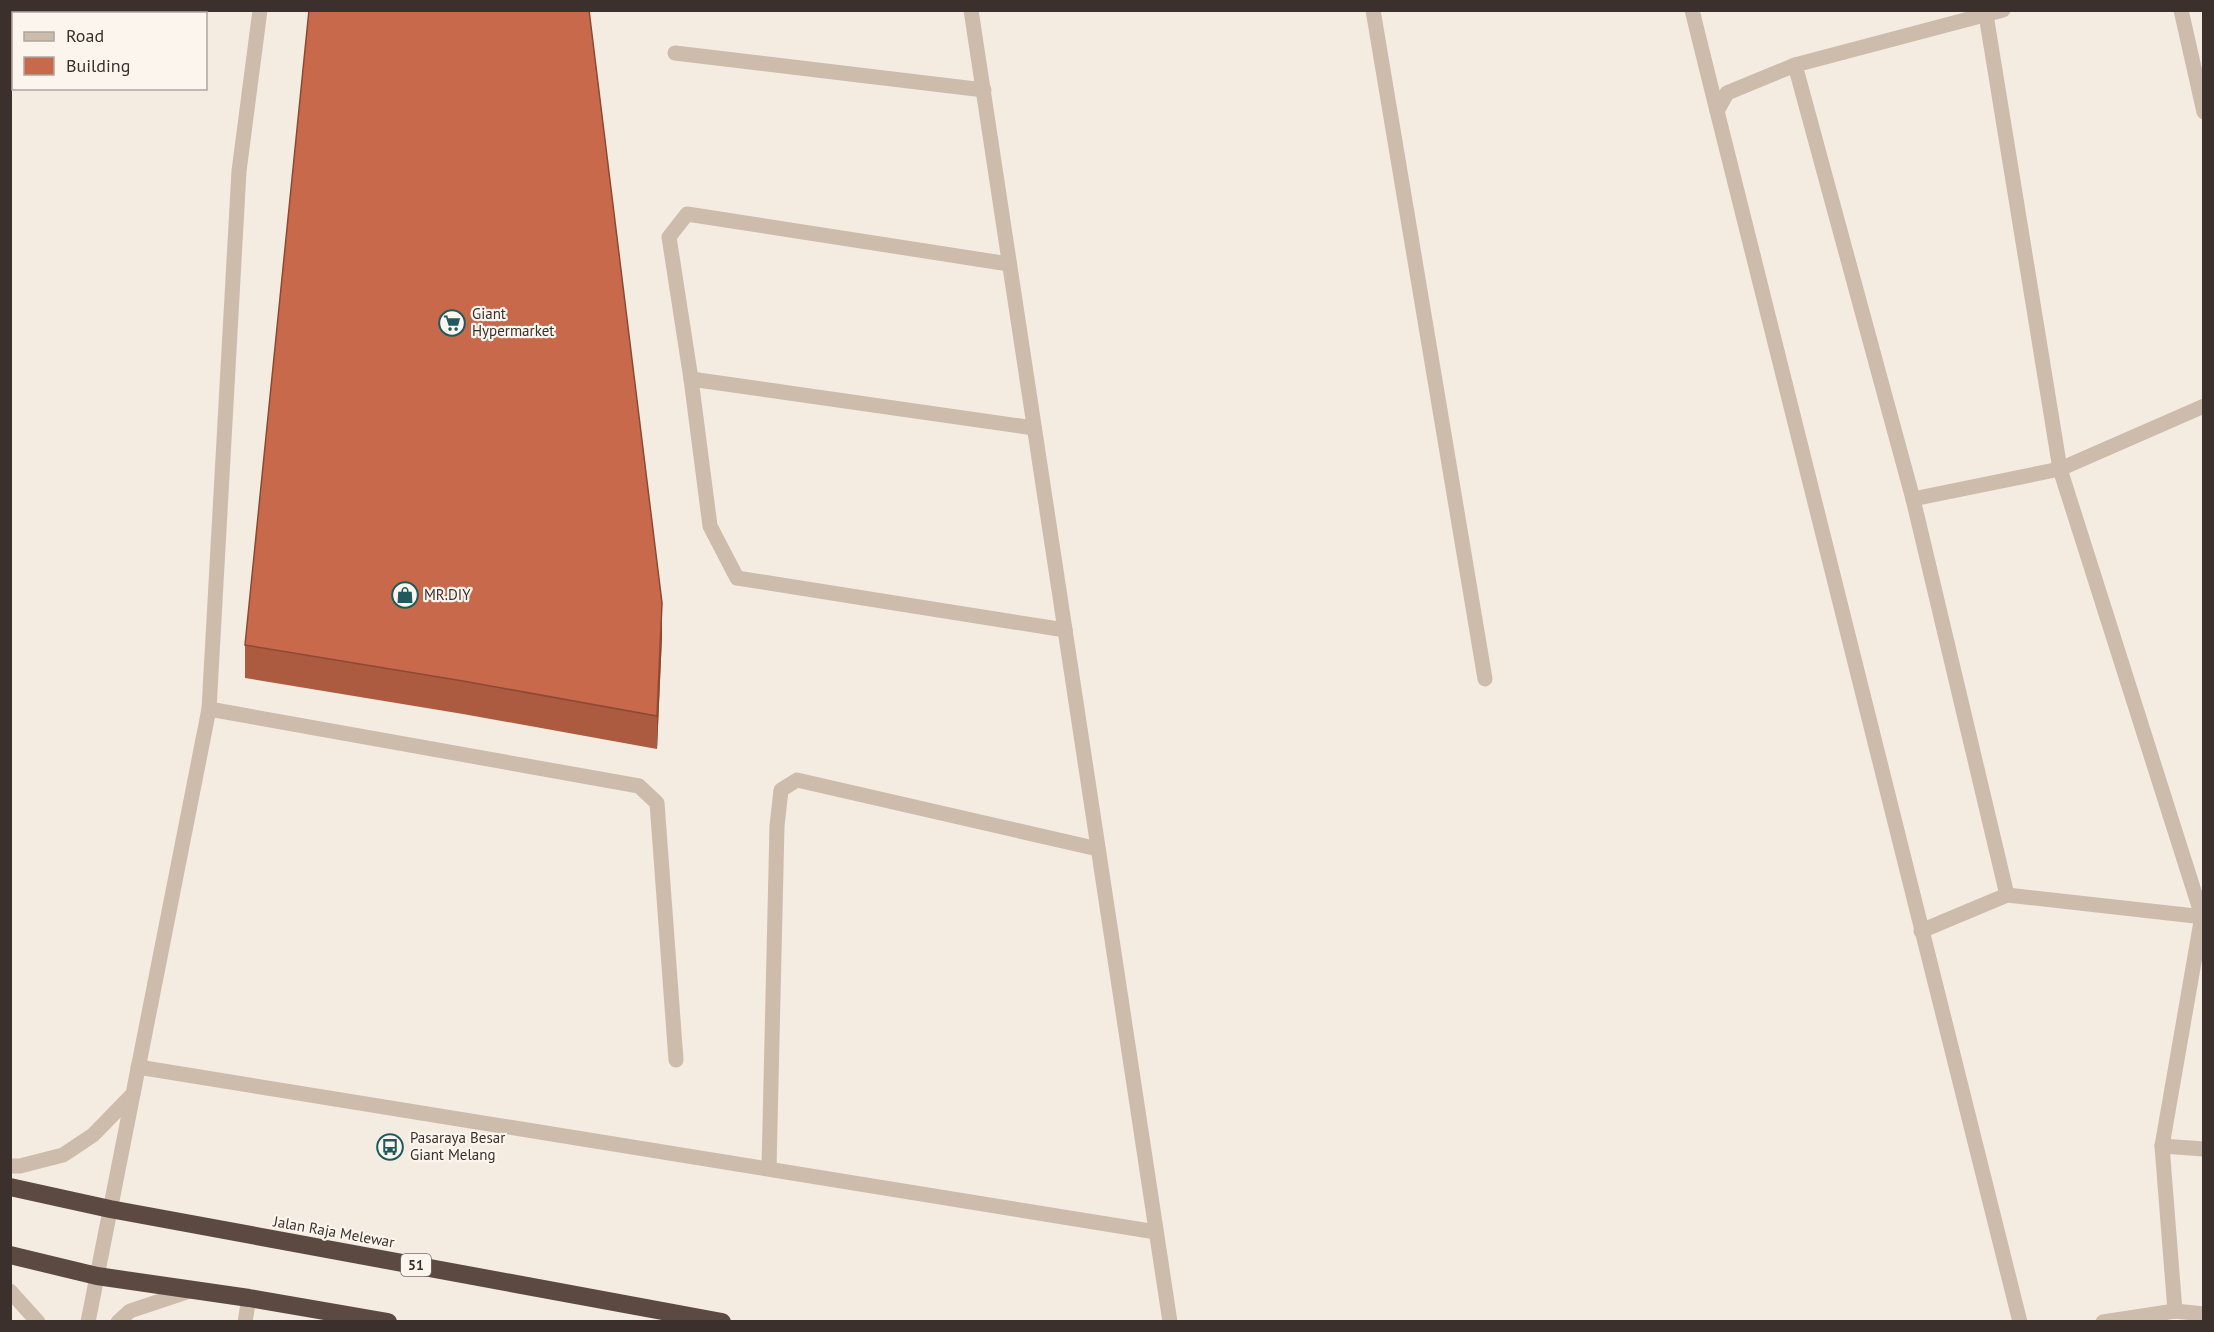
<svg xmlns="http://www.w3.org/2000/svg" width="2214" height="1332" viewBox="0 0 2214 1332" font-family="'PT Sans',sans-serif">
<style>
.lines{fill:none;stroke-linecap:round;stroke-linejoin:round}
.minor{stroke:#cdbbac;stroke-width:15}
.highway{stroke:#5c4a42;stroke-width:18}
.wall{fill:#ac5a40}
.shaded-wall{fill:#8c4a34}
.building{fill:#c8694b;stroke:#8c4a34;stroke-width:1.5}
.labels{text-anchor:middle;stroke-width:4.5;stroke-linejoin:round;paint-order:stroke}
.shield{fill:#fbf5ee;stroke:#756b66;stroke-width:1.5}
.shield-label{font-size:14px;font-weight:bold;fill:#3b302b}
.poi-label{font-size:15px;fill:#3b302b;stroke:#fbf5ee;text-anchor:start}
.street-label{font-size:15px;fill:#3b302b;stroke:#fbf5ee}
</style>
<rect width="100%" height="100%" fill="#f4ebe1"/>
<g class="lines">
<g class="minor">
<polyline points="971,10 1170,1322"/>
<polyline points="1373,10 1485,679"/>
<polyline points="1692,10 1717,111"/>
<polyline points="2003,10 1795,65 1727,93 1717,111 2020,1322"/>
<polyline points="2181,10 2204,112"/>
<polyline points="1986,15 2060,469 2202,916 2162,1146 2175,1311"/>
<polyline points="675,53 984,90"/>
<polyline points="1795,65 1913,499 2007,895"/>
<polyline points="1009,264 687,214 669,237 691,379 710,526 737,578 1065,630"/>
<polyline points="691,379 1034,428"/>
<polyline points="1913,499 2060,469 2204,406"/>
<polyline points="209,709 639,786 657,803 676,1060"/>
<polyline points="1921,931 2007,895 2204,917"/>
<polyline points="138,1067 1156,1232"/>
<polyline points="2162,1146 2204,1149"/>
<polyline points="10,1166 20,1166 63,1155 93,1135 133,1094"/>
<polyline points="769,1168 777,826 781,790 797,780 1098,849"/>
<polyline points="10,1291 38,1322"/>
<polyline points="88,1322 209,709 239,171 260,10"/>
<polyline points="118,1322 130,1311 193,1290"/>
<polyline points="245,1322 249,1298"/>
<polyline points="2103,1322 2175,1311 2204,1314"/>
</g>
<g class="highway">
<polyline points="10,1187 110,1209 722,1322"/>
<polyline points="10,1255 97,1276 249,1298 388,1322"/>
</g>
</g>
<polygon class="wall" points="662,636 657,749 463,714 245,678 245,645"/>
<polygon class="shaded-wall" points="662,603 662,636 657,749 657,716"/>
<polygon class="building" points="309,10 589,10 662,603 657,716 463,681 245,645"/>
<defs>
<g id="supermarket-ring" transform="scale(1.35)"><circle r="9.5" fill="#fbf5ee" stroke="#1f5a5e" stroke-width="1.5"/><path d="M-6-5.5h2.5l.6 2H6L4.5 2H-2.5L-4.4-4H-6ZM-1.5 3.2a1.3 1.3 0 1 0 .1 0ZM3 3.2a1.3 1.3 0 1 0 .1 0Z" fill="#1f5a5e"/></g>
<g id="shop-ring" transform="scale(1.35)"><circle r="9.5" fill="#fbf5ee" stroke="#1f5a5e" stroke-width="1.5"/><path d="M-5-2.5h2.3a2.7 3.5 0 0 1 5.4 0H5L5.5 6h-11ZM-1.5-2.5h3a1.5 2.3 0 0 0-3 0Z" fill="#1f5a5e"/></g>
<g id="bus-ring" transform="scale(1.35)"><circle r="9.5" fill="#fbf5ee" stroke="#1f5a5e" stroke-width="1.5"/><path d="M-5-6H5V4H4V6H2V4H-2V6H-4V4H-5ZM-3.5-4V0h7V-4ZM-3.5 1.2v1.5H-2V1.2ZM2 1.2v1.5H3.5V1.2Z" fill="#1f5a5e"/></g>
</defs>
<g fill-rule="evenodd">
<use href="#supermarket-ring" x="452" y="323"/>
<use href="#shop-ring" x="405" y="595"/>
<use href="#bus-ring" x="390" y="1147"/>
</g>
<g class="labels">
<rect class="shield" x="401" y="1254" width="30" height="22" rx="4.5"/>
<g class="shield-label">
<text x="416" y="1270">51</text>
</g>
<g class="poi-label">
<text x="472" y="319">Giant<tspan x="472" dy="17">Hypermarket</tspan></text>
<text x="424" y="600">MR.DIY</text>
<text x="410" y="1143">Pasaraya Besar<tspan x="410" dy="17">Giant Melang</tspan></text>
</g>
<g class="street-label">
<text transform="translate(334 1232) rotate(10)" y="5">Jalan Raja Melewar</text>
</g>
</g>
<rect width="2214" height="1332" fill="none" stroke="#3b302b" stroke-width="24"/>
<rect x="12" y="12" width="195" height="78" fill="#fbf5ee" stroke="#aea6a0" stroke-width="1.5"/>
<rect x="24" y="32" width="30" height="9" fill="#cdbbac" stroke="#aea6a0" stroke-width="1.5"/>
<text x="66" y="42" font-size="18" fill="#3b302b">Road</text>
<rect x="24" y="57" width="30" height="18" fill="#c8694b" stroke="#aea6a0" stroke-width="1.5"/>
<text x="66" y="72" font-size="18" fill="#3b302b">Building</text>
</svg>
